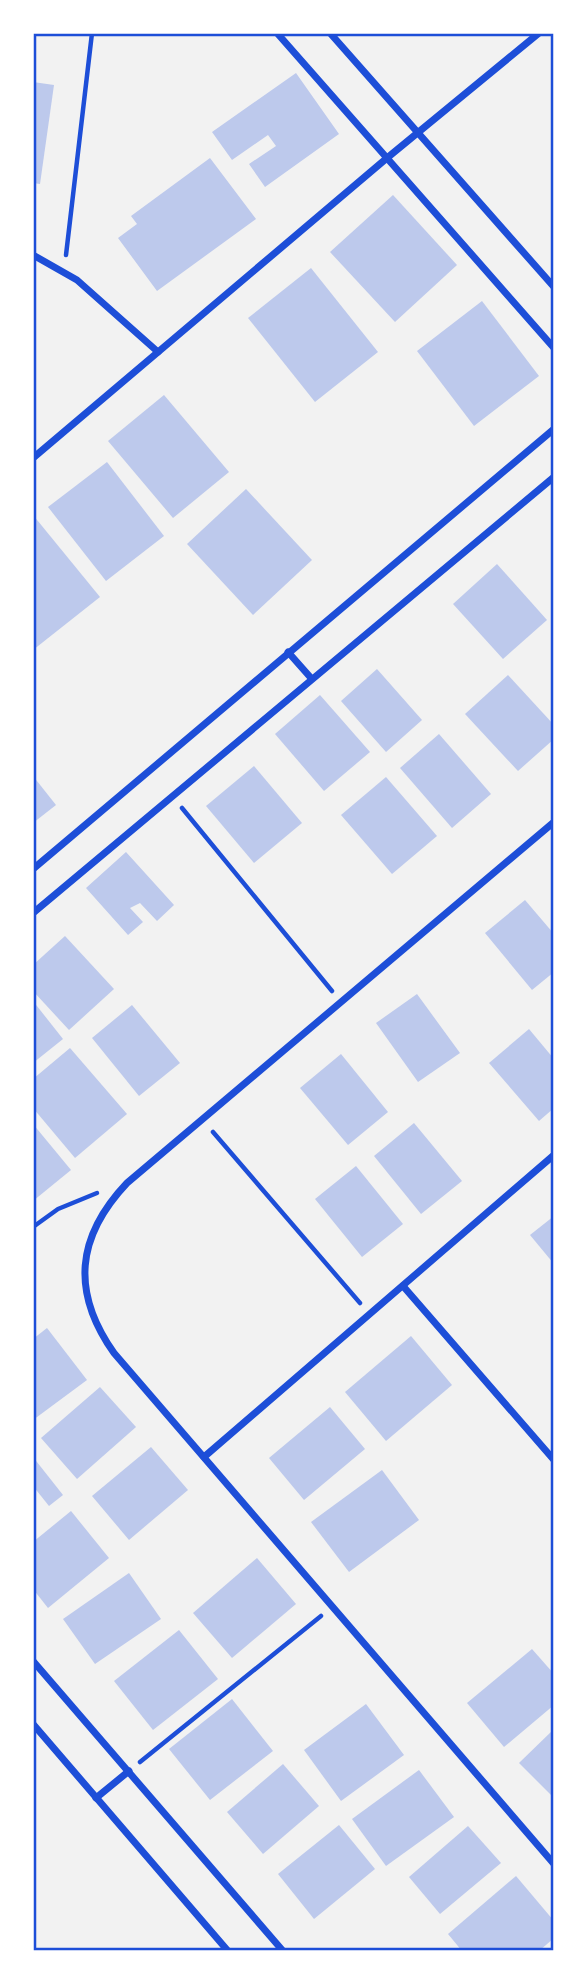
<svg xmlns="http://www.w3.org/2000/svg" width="587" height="1984" viewBox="0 0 587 1984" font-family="'Crimson Pro',serif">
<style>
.building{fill:#bdc9ec}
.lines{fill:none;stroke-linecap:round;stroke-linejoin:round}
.path{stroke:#1d4ed8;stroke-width:4.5}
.minor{stroke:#1d4ed8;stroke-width:7}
.neatline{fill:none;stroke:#1d4ed8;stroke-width:2.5}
</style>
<rect width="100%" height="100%" fill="#f2f2f2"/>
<g class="building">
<polygon points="296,73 339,134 265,187 249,164 276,146 268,135 232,160 212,132"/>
<polygon points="33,82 54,85 40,184 33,183"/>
<polygon points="210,158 256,219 157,291 118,238 137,224 131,216"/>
<polygon points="393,195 457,265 395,322 330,252"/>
<polygon points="311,268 378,352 315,402 248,318"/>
<polygon points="482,301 539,376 474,426 417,351"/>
<polygon points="164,395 229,472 173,518 108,441"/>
<polygon points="107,462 164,536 106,581 48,507"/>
<polygon points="246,489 312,560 253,615 187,544"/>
<polygon points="33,515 100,597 33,650"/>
<polygon points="497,564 547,620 503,659 453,604"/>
<polygon points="377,669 422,720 386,752 341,701"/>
<polygon points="508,675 554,725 554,739 518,771 465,714"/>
<polygon points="320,695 370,752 324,791 275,734"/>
<polygon points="439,734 491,794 452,828 400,768"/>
<polygon points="254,766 302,823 254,863 206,806"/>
<polygon points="33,776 56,805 33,823"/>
<polygon points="386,777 437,836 392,874 341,815"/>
<polygon points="126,852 174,905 157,921 140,903 130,908 143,922 128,935 86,888"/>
<polygon points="525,900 554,934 554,972 532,990 485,933"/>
<polygon points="65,936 114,989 69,1030 33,991 33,965"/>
<polygon points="417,994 460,1053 418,1082 376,1023"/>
<polygon points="33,1001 63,1039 33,1063"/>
<polygon points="132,1005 180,1063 139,1096 92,1038"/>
<polygon points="529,1029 554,1059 554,1108 539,1121 489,1063"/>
<polygon points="70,1048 127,1114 75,1158 33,1108 33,1079"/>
<polygon points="341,1054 388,1112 348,1145 300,1088"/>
<polygon points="414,1123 462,1181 421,1214 374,1156"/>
<polygon points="33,1124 71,1170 33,1201"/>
<polygon points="356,1166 403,1224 362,1257 315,1199"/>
<polygon points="554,1216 554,1264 530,1235"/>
<polygon points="47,1328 87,1380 33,1420 33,1339"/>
<polygon points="411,1336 452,1385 386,1441 345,1392"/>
<polygon points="100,1387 136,1427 77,1479 41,1438"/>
<polygon points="330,1407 365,1449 304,1500 269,1458"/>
<polygon points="151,1447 188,1490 129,1540 92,1496"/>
<polygon points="33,1457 63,1495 49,1506 33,1486"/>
<polygon points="382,1470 419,1520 349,1572 311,1522"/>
<polygon points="71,1511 109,1558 48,1608 33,1589 33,1542"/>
<polygon points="257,1558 296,1604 232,1658 193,1613"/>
<polygon points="129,1573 161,1619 95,1664 63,1619"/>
<polygon points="179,1630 218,1679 153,1730 114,1681"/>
<polygon points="532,1649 554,1674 554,1705 504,1747 467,1703"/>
<polygon points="232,1699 273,1751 210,1800 169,1749"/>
<polygon points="366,1704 404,1755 341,1801 304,1750"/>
<polygon points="554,1729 554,1798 519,1763"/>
<polygon points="283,1764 319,1806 263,1854 227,1812"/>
<polygon points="419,1770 454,1817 386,1866 352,1819"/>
<polygon points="339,1825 375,1869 314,1919 278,1874"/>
<polygon points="468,1826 501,1863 440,1914 409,1877"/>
<polygon points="516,1876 554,1921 554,1938 539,1951 462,1951 448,1934"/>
</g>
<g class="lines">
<g class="path">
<polyline points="66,255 92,33"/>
<polyline points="182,808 332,991"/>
<polyline points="213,1132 360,1303"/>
<polyline points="33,1227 58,1209 97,1193"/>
<polyline points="140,1762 321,1616"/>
</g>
<g class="minor">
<polyline points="277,33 554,348"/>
<polyline points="330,33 554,287"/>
<polyline points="33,255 77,280 158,352"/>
<polyline points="33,458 387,158 539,33"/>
<polyline points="288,652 311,678"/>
<path d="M554 822 127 1183C76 1237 71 1292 114 1353L554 1864"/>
<polyline points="33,869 554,429"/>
<polyline points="33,913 554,477"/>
<polyline points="403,1286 554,1460"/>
<polyline points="204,1457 554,1155"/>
<polyline points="33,1661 283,1951"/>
<polyline points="33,1724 228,1951"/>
<polyline points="96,1798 129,1771"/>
</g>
</g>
<rect width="587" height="1984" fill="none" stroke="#ffffff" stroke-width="70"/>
<rect x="35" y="35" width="517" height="1914" class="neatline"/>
</svg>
